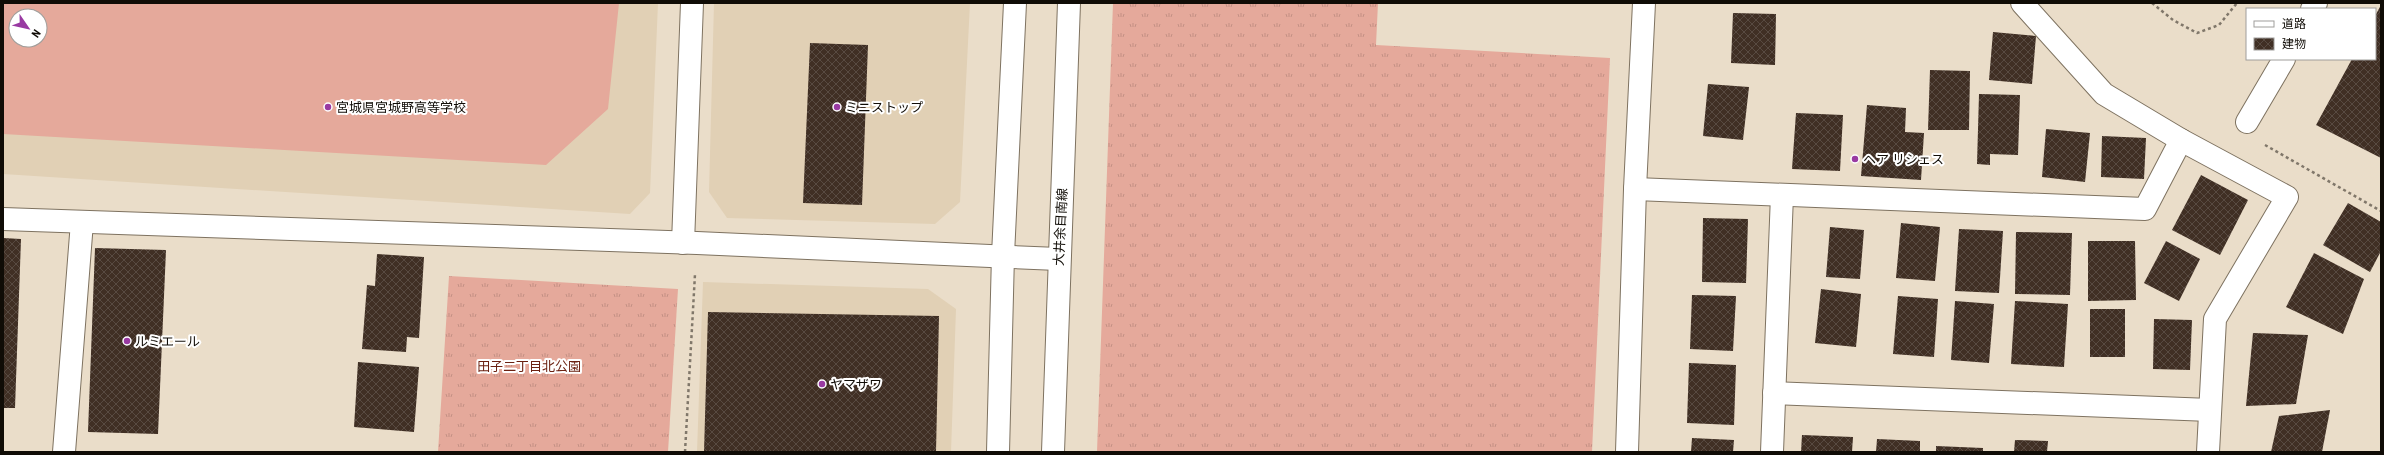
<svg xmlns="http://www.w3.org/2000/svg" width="2384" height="455" viewBox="0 0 2384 455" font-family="'Roboto Condensed','Noto Sans JP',sans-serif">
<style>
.built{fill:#e1d0b5;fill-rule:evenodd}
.grass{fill:url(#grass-tufts)}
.pitch{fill:#e5a99b;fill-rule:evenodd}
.building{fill:url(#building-cross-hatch)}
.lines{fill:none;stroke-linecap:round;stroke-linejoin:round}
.street-casing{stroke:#7e7260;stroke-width:24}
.secondary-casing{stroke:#7e7260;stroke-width:24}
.path{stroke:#80776a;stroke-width:2.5;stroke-dasharray:3 3;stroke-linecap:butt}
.street{stroke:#fff;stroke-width:22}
.secondary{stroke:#fff;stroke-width:22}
.poi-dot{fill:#993aa2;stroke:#fff;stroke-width:1.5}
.labels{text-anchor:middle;stroke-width:4;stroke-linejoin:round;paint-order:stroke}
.poi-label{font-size:13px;fill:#100c06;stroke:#fff;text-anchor:start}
.street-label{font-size:13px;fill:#100c06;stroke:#fff}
.park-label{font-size:13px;fill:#6b2111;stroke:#fff}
</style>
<defs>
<pattern id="grass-tufts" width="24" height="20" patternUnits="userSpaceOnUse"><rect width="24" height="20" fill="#e5a99b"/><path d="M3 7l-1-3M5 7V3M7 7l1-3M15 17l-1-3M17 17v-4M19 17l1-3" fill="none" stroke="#c39084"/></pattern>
<pattern id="building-cross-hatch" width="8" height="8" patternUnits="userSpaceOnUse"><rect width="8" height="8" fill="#402f24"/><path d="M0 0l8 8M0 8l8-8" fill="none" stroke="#584a41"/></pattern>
</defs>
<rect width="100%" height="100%" fill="#eaddc9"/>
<g class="built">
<path d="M3 3H658L650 193 630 214 3 174ZM16 16H40V40H16Z"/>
<polygon points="714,3 970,3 960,202 935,224 727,218 709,192"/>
<polygon points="703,282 928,289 956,309 951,452 697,452"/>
</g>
<g class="grass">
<polygon points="1113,3 1378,3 1376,45 1610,58 1592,452 1097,452"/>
<polygon points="449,276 678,289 668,452 438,452"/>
</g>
<path class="pitch" d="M3 3H619L608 109 546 165 3 134ZM16 16H40V40H16Z"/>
<g class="building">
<polygon points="2381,5 2381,158 2316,125 2352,59 2375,59 2375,16"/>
<polygon points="1733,13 1776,14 1775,65 1731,63"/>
<polygon points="1993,32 2036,36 2032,84 1989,80"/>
<polygon points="810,43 868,45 862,205 803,203"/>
<polygon points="1930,70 1970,71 1969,130 1928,130"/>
<polygon points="1708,84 1749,87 1743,140 1703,136"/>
<polygon points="1979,94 2020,95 2018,155 1990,154 1990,165 1977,164"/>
<polygon points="1867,105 1906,108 1905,132 1924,133 1921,180 1861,176"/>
<polygon points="1796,113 1843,115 1840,171 1792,169"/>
<polygon points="2046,129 2090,133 2085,182 2042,177"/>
<polygon points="2102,136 2146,138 2144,179 2101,177"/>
<polygon points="2201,175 2248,200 2220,255 2172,230"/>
<polygon points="2348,203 2381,222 2381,251 2370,272 2323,245"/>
<polygon points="1703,218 1748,219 1746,283 1702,282"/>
<polygon points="1901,223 1940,227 1935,281 1896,278"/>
<polygon points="1830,227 1864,230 1860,279 1826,277"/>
<polygon points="1959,229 2003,231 1999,293 1955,291"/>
<polygon points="2016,232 2072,233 2070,295 2015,294"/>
<polygon points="3,238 21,239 15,408 3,408"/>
<polygon points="2088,241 2135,241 2136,300 2088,301"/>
<polygon points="2166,241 2200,259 2179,301 2144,283"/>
<polygon points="95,248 166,250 158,434 88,432"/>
<polygon points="2314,253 2364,279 2343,334 2286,307"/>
<polygon points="377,254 424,257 419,338 407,337 406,352 362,349 367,285 375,286"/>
<polygon points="1821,289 1861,294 1856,347 1815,343"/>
<polygon points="1692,295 1736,296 1733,351 1690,349"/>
<polygon points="1898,296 1938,299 1934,357 1893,354"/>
<polygon points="1955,301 1994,304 1989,363 1951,360"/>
<polygon points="2015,301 2068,304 2064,367 2011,364"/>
<rect x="2090" y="309" width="35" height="48"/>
<polygon points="708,312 939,316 936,452 704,452"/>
<polygon points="2154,319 2192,320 2190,370 2153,369"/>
<polygon points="2253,333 2308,335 2296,404 2246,406"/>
<polygon points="358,362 419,367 414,432 354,427"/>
<polygon points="1689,363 1736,365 1734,425 1687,423"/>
<polygon points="2330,410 2322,452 2271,452 2279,416"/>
<polygon points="1802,435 1853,437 1852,452 1801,452"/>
<polygon points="1692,438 1734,440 1733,452 1691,452"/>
<polygon points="1877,439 1920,441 1920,452 1876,452"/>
<polygon points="2015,440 2048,441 2047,452 2014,452"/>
<polygon points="1936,446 1983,448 1983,452 1936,452"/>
</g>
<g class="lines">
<g class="street-casing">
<g id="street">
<polyline points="2022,3 2104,94 2181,140 2287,197 2215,319 2208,452"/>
<polyline points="2312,9 2316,3"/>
<polyline points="2247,122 2284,59"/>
<polyline points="1635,189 2145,209 2181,140"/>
<polyline points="3,219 697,243 1058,259"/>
<polyline points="683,243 692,3"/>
<polyline points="1774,393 2210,410"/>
<polyline points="64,452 82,222"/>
<polyline points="1772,452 1782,195"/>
</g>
</g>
<g class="secondary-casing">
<g id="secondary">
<polyline points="998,452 1003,255 1015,3"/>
<polyline points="1053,452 1069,3"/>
<polyline points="1627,452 1635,189 1644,3"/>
</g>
</g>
<g class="path">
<polyline points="2152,3 2173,20 2197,33 2219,25 2237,3"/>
<polyline points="2265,145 2381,211"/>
<polyline points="685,452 695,274"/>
</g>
<use href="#street" class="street"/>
<use href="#secondary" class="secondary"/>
</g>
<g class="poi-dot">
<circle cx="328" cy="107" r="4"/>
<circle cx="837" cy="107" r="4"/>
<circle cx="1855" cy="159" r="4"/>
<circle cx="127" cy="341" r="4"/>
<circle cx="822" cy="384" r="4"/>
</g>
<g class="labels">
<g class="poi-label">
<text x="336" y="112">宮城県宮城野高等学校</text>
<text x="845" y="112">ミニストップ</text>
<text x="1863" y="164">ヘア リシェス</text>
<text x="135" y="346">ルミエール</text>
<text x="830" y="389">ヤマザワ</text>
</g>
<g class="street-label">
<text transform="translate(1060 227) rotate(-87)" y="5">大井余目南線</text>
</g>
<g class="park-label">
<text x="529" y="371">田子二丁目北公園</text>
</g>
</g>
<rect width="2384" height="455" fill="none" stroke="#100c06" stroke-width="8"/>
<rect x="2246" y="8" width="130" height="52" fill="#ffffff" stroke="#9f9e9b"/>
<rect x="2254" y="21" width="20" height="6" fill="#ffffff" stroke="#9f9e9b"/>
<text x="2282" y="28" font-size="12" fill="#100c06">道路</text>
<rect x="2254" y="38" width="20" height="12" fill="url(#building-cross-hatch)" stroke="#9f9e9b"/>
<text x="2282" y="48" font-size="12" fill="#100c06">建物</text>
<g transform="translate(28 28) rotate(124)"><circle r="19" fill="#ffffff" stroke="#9f9e9b"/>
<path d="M0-3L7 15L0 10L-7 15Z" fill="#993aa2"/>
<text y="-6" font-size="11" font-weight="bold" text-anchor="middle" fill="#100c06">N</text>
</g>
</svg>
